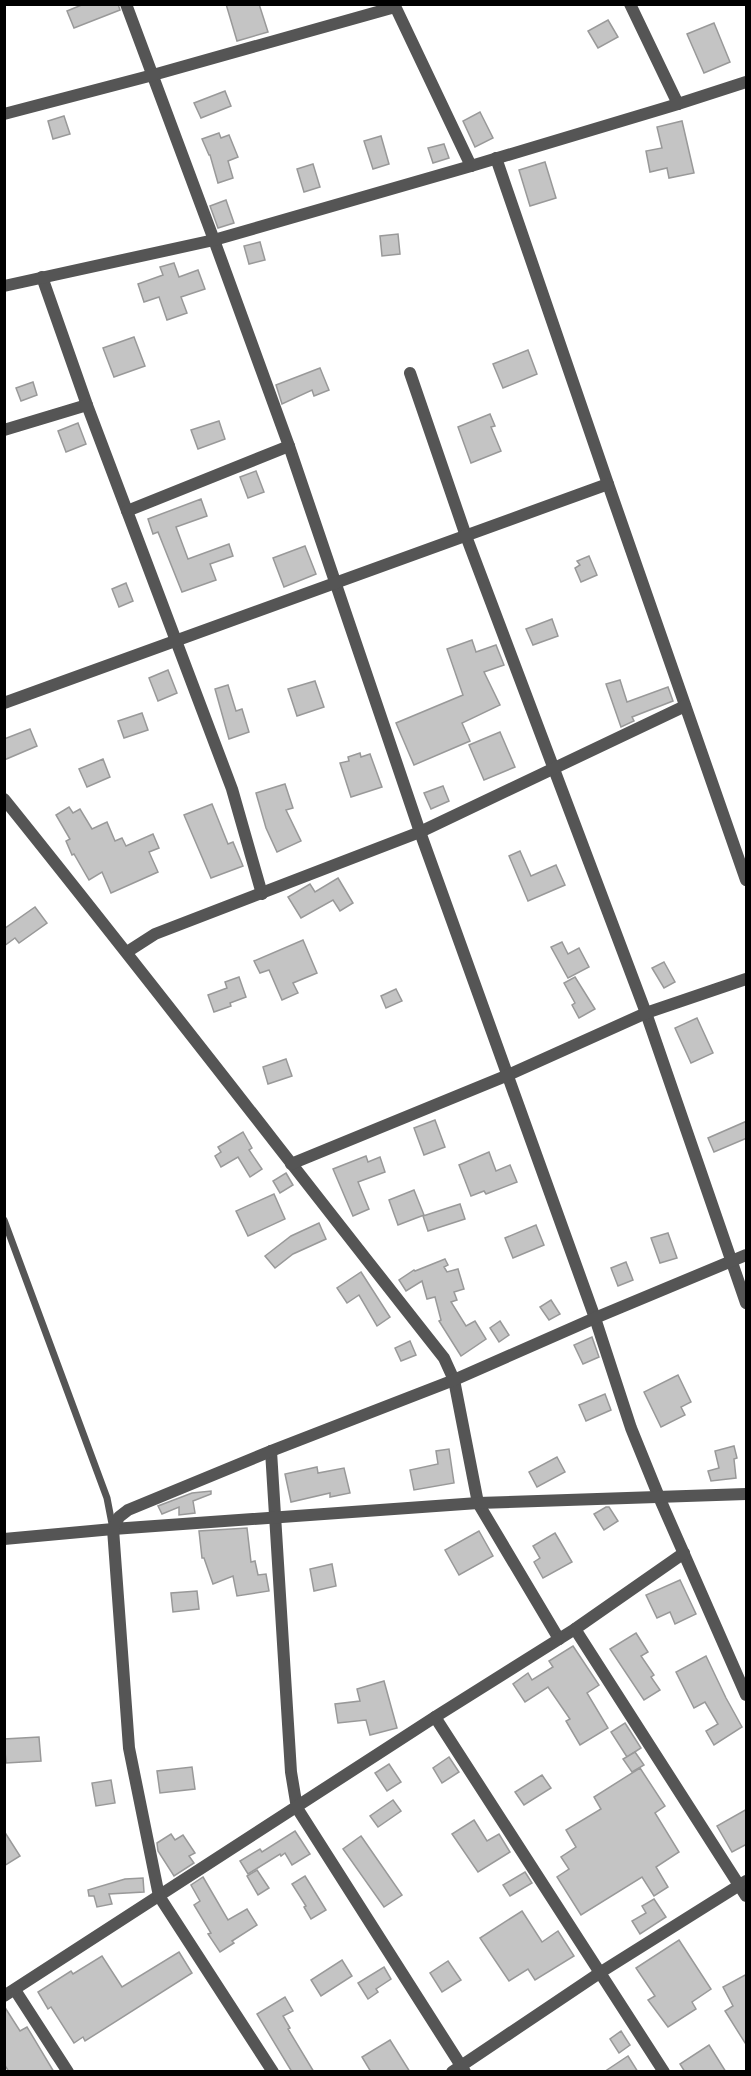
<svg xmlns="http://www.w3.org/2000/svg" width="751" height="2076" viewBox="0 0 751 2076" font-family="Rubik,sans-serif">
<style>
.building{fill:#c4c4c4;stroke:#999;stroke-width:1.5}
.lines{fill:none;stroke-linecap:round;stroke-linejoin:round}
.lane{stroke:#555;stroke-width:7}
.street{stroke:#555;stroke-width:12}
</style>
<rect width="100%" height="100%" fill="#fff"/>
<g class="building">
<polygon points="84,4 118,4 120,10 74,28 67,11"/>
<polygon points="226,4 259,4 268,32 237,41"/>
<polygon points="608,20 618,37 598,48 588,31"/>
<polygon points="714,23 730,62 704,73 687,34"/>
<polygon points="225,91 231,106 201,118 194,103"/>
<polygon points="480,112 493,138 475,147 463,121"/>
<polygon points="64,116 70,134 53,139 48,121"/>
<polygon points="682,121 694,173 669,178 667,168 650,172 646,151 662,148 657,127"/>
<polygon points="219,133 221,138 229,135 238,157 228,161 233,178 218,183 210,155 209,155 202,139"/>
<polygon points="381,136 389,164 373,169 364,141"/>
<polygon points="444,144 449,158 433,163 428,148"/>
<polygon points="545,162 556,198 530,206 519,170"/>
<polygon points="313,164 320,187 304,192 297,169"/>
<polygon points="226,200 234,223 218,228 210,206"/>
<polygon points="398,234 400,254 382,256 380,236"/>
<polygon points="260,242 265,260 249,264 244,246"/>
<polygon points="174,263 179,277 198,270 205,289 181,297 187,313 167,320 159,297 144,302 138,284 163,275 160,267"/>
<polygon points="134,337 145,366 114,377 103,348"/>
<polygon points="528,350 537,374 503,388 493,364"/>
<polygon points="320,368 329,390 314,396 312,390 282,404 276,385"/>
<polygon points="33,382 37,395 21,401 16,388"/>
<polygon points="490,414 495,426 491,427 501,451 471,463 458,427"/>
<polygon points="219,421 225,439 198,449 191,430"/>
<polygon points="78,423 86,444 66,452 58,431"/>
<polygon points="256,471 264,492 248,498 240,477"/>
<polygon points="201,499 207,516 176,527 188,559 229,544 233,556 210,564 216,580 182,592 158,532 153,534 148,519"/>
<polygon points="305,546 316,574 284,587 273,558"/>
<polygon points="589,556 597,575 581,582 575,568 580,565 577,561"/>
<polygon points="126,583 133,601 119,607 112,589"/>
<polygon points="552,619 558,636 533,645 526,629"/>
<polygon points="472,640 476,652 496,645 504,665 484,672 500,705 462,723 470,741 414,765 396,723 463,695 447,649"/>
<polygon points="168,670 177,693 158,701 149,678"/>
<polygon points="620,680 627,702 668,687 673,701 632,717 634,721 621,727 606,684"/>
<polygon points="315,681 324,707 297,716 288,689"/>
<polygon points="228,685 236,711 242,709 249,732 229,739 215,689"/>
<polygon points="142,713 148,730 124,738 118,721"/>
<polygon points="30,729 37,746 4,760 4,739"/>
<polygon points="500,732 515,767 484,780 469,745"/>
<polygon points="360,753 361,757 370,754 382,787 351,797 340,763 349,761 348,757"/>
<polygon points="103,759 110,777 87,787 79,769"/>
<polygon points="285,784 293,808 286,810 301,841 277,852 266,828 256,793"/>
<polygon points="443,786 449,801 431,809 424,793"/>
<polygon points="212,804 228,844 233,842 243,866 211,878 184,815"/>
<polygon points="69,807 73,813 80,809 92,829 107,822 115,841 122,838 126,846 153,834 159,848 149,852 158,872 111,893 102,872 89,880 74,854 72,855 66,841 70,839 56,815"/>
<polygon points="520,851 531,876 556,865 565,885 528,901 509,856"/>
<polygon points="338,878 353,903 340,911 333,900 301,918 288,897 310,884 315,892"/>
<polygon points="35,907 47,923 19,943 15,938 4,946 4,929"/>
<polygon points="303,940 317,973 293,983 298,993 282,1000 269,970 260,973 254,961"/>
<polygon points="562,942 568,954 579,948 589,967 568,978 551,947"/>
<polygon points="664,962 675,982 664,988 652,968"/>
<polygon points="239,977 246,997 230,1003 231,1006 214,1012 208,995 227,988 225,982"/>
<polygon points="575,977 595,1009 579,1018 572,1005 575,1003 564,983"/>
<polygon points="396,989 402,1001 386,1008 381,996"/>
<polygon points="697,1018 713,1053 691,1063 675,1028"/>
<polygon points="286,1059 292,1076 268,1084 263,1067"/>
<polygon points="435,1120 445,1147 424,1155 414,1128"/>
<polygon points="747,1121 747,1138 714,1152 708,1138"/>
<polygon points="243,1132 252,1148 249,1150 262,1169 250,1177 238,1157 221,1167 215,1156 221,1152 218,1147"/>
<polygon points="489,1152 496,1171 510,1165 517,1182 486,1194 484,1191 471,1196 459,1165"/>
<polygon points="366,1156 368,1162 380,1157 385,1172 358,1182 369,1209 353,1216 333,1169"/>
<polygon points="286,1173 293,1185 280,1193 273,1181"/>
<polygon points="414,1190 424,1215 398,1225 389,1200"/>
<polygon points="274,1194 285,1219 248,1236 236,1211"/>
<polygon points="460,1204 465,1219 428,1231 423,1216"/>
<polygon points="319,1223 326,1239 293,1254 275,1268 265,1256 291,1236"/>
<polygon points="536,1225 544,1245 513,1258 505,1238"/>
<polygon points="668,1233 677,1258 660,1263 651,1238"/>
<polygon points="445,1259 448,1265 444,1267 447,1272 458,1269 464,1289 454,1292 457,1300 451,1302 466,1326 475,1321 486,1339 461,1356 439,1321 441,1320 435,1297 427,1299 422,1281 406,1291 399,1280 414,1270 415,1271"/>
<polygon points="626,1262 633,1280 618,1286 611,1268"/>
<polygon points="361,1272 390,1317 377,1326 359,1295 347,1303 337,1288"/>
<polygon points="551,1300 560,1314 549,1320 540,1307"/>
<polygon points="500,1321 509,1335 499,1342 490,1328"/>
<polygon points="592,1337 599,1357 583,1364 574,1345"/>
<polygon points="410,1341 416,1355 401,1361 395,1348"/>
<polygon points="678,1375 691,1402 681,1407 685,1415 661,1427 644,1392"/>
<polygon points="605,1394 611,1410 586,1421 579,1405"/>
<polygon points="734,1446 737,1458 734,1459 736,1478 711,1481 708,1471 719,1468 715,1451"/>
<polygon points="449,1449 454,1483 414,1490 410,1470 438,1464 436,1451"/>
<polygon points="557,1457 565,1472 537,1487 529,1472"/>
<polygon points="317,1467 318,1473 344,1468 350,1493 330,1497 330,1493 291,1502 285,1474"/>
<polygon points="211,1491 211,1494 193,1501 195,1513 179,1515 179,1507 162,1514 158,1506 192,1493"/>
<polygon points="606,1507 609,1507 618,1521 604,1530 594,1514"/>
<polygon points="247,1528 251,1562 255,1561 258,1575 266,1574 269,1591 237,1596 233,1576 213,1584 204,1558 202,1558 199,1531"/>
<polygon points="479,1531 493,1556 459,1575 445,1550"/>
<polygon points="555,1533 572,1562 543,1578 534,1562 540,1558 533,1546"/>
<polygon points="332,1564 336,1586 314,1591 310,1569"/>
<polygon points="680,1580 696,1614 675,1624 670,1612 657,1618 646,1595"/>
<polygon points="197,1591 199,1609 173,1612 171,1593"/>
<polygon points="636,1633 648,1652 641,1656 654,1675 651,1677 660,1690 644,1700 610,1649"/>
<polygon points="573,1646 599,1685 587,1693 608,1728 580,1745 566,1721 570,1719 548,1687 525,1702 513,1684 528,1673 532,1680 553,1667 549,1661"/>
<polygon points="706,1656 726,1698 742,1727 714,1745 706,1731 718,1724 705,1702 694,1708 676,1672"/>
<polygon points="384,1681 397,1728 370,1735 366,1720 338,1723 335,1704 360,1701 357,1689"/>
<polygon points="625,1723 641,1748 627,1757 611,1732"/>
<polygon points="39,1737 41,1761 6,1763 4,1739"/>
<polygon points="635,1752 644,1765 632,1772 623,1759"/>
<polygon points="449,1757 459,1772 442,1783 433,1768"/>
<polygon points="389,1764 401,1782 387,1791 375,1773"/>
<polygon points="192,1767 195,1789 160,1793 157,1771"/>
<polygon points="640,1768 665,1806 655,1813 679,1852 656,1867 668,1887 654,1896 642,1877 581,1915 557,1877 569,1869 561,1857 576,1847 566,1830 601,1809 594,1797"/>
<polygon points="542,1775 551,1788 524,1805 515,1792"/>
<polygon points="111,1780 115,1803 96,1806 92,1783"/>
<polygon points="393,1800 401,1811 378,1827 370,1816"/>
<polygon points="747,1809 747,1844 732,1852 717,1826"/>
<polygon points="474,1820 487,1841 499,1834 510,1852 478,1872 452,1834"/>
<polygon points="4,1831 20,1856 4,1866"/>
<polygon points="295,1831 310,1854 292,1865 285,1853 281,1856 280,1854 248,1874 240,1861 260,1849 262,1852"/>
<polygon points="171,1834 175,1840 183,1835 195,1853 189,1856 194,1863 174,1876 158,1851 157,1843"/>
<polygon points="361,1836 402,1895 384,1907 343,1849"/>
<polygon points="257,1870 269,1888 258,1895 247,1876"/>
<polygon points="525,1872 532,1883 510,1896 503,1885"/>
<polygon points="305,1876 326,1910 311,1919 304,1907 306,1906 292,1884"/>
<polygon points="203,1877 228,1920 247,1909 257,1925 232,1941 234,1943 220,1952 208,1934 211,1933 194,1905 200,1901 191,1885"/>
<polygon points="143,1878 144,1892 109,1894 112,1904 97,1907 94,1896 89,1896 88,1890 125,1879"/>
<polygon points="654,1899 666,1917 640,1934 632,1921 646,1913 642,1906"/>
<polygon points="522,1911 542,1942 558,1931 574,1956 535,1980 528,1969 509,1981 480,1938"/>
<polygon points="679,1940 711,1989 692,2002 696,2009 668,2027 648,2000 655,1996 636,1968"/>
<polygon points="179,1952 192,1973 85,2041 83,2037 74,2043 51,2007 48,2009 38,1992 71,1971 73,1974 102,1956 122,1987"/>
<polygon points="342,1960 352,1976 321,1996 311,1980"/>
<polygon points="448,1961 461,1980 442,1992 430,1973"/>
<polygon points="384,1967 391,1979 376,1989 378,1992 368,1999 358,1983"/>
<polygon points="747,1974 747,2046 725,2011 733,2006 723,1987"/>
<polygon points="285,1997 293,2011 283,2016 290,2028 288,2029 314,2072 292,2072 257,2014"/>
<polygon points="4,2006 20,2031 27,2027 54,2072 9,2072 4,2064"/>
<polygon points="621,2031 630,2045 619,2053 610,2039"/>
<polygon points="390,2040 410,2072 371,2072 362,2057"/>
<polygon points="709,2045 726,2072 685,2072 680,2064"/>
<polygon points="628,2056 638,2072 604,2072"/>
</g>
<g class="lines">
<polyline class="lane" points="4,1220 107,1498 113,1529"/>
<g class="street">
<polyline points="126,4 214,240 289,446 420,832 595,1318 631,1428 659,1497 746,1695"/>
<polyline points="394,4 471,166"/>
<polyline points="630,4 678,104"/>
<polyline points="4,114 153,75 395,7"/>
<polyline points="496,158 608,484 746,880"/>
<polyline points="42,277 87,405 232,789 262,894"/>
<polyline points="4,286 214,240 471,166 678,104 746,82"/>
<polyline points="410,373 466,536 646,1013 746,1303"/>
<polyline points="4,430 87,405"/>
<polyline points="127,511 289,446"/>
<polyline points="4,703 608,484"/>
<path d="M4 799C153 984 297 1172 444 1358L454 1380 478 1503 559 1639"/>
<polyline points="127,952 155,934 420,832 685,706"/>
<polyline points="291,1164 508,1075 646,1013 746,979"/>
<polyline points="271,1451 291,1772 297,1808 465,2072"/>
<polyline points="4,1539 113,1529 478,1503 746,1494"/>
<polyline points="575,1629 746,1896"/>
<polyline points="435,1717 664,2072"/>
<polyline points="15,1990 68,2072"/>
<polyline points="4,1996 435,1717 575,1629 684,1553"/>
<polyline points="273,2072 159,1896 129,1748 113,1529 119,1517 128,1510 271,1451 454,1380 595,1318 746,1255"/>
<polyline points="452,2072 601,1972 746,1881"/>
</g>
</g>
<rect width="751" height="2076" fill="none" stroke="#000000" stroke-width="12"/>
</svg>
